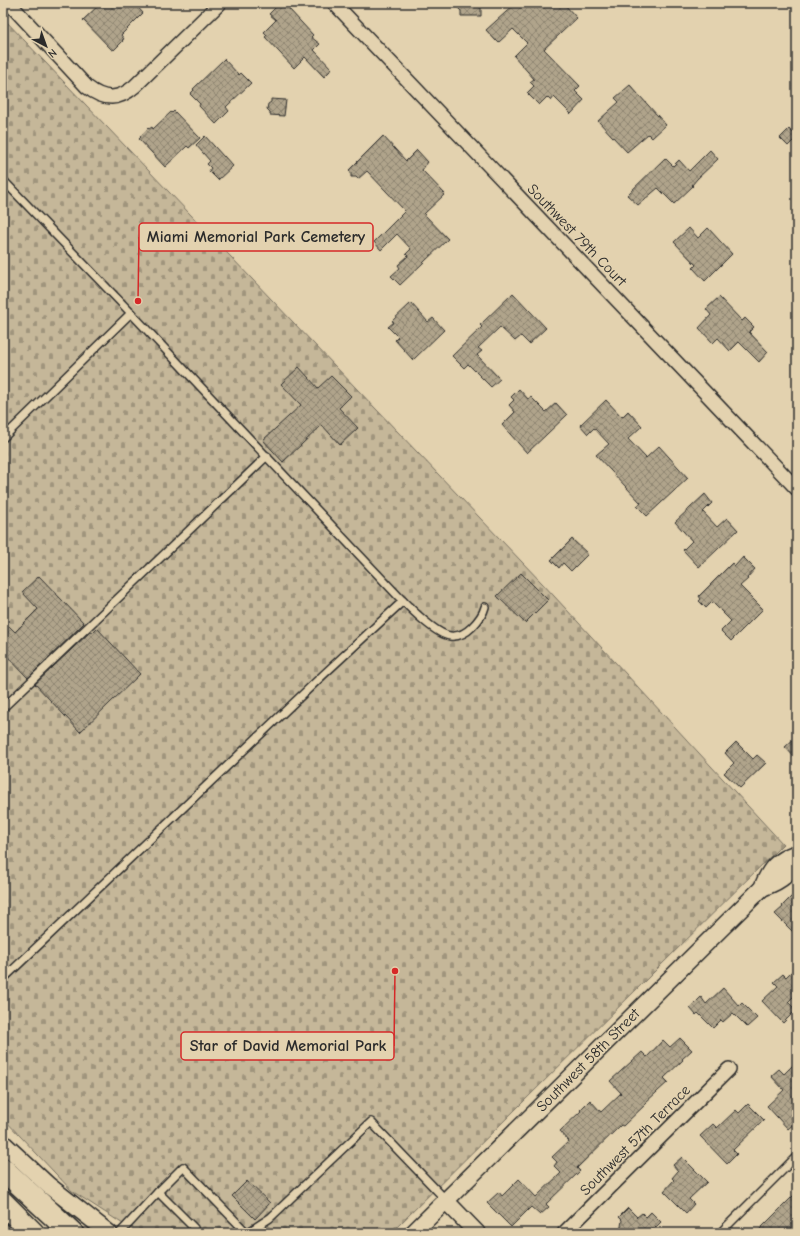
<svg xmlns="http://www.w3.org/2000/svg" width="800" height="1236" viewBox="0 0 800 1236" font-family="'Comic Neue',sans-serif">
<style>
.cemetery{fill:url(#cemetery-stones);stroke:#787162}
.building{fill:url(#building-cross-hatch);stroke:#2b2b2b}
.lines{fill:none;stroke-linecap:round;stroke-linejoin:round}
.service-casing{stroke:#2b2b2b;stroke-width:10}
.minor-casing{stroke:#2b2b2b;stroke-width:16}
.tertiary-casing{stroke:#2b2b2b;stroke-width:19}
.motorway-casing{stroke:#2b2b2b;stroke-width:25}
.service{stroke:#e3d2af;stroke-width:7}
.minor{stroke:#e3d2af;stroke-width:13}
.tertiary{stroke:#e3d2af;stroke-width:16}
.motorway{stroke:#e3d2af;stroke-width:22}
.labels{text-anchor:middle;stroke-width:3;stroke-linejoin:round;paint-order:stroke}
.street-label{font-size:15px;fill:#2b2b2b;stroke:#e3d2af}
.leader{fill:none;stroke:#d62828;stroke-width:1.5}
.callout-dot{fill:#d62828;stroke:#e3d2af;stroke-width:1.5}
.callout{fill:#e3d2af;stroke:#d62828;stroke-width:1.5}
.callout-label{font-size:16px;text-anchor:middle;font-weight:bold;fill:#2b2b2b}
</style>
<defs>
<pattern id="cemetery-stones" width="16" height="16" patternUnits="userSpaceOnUse"><rect width="16" height="16" fill="#c5b799"/><path d="M2 7V4a2 2 0 0 1 4 0v3zM10 15v-3a2 2 0 0 1 4 0v3z" fill="#a0957d"/></pattern>
<pattern id="building-cross-hatch" width="8" height="8" patternUnits="userSpaceOnUse"><rect width="8" height="8" fill="#b0a48b"/><path d="M0 0l8 8M0 8l8-8" fill="none" stroke="#8f8672"/></pattern>
</defs>
<rect width="100%" height="100%" fill="#e3d2af"/>
<filter id="ink" filterUnits="userSpaceOnUse"><feTurbulence type="fractalNoise" baseFrequency=".025" numOctaves="2"/><feDisplacementMap in="SourceGraphic" scale="8" xChannelSelector="R" yChannelSelector="G"/><feConvolveMatrix kernelMatrix="1 2 1 2 8 2 1 2 1" color-interpolation-filters="sRGB"/></filter>
<g filter="url(#ink)">
<polygon class="cemetery" points="3,18 542,583 783,844 391,1233 137,1233 72,1191 3,1118"/>
<g class="building">
<polygon points="101,3 134,3 143,13 121,35 124,39 122,40 123,41 114,50 114,49 112,50 83,20"/>
<polygon points="280,3 282,3 289,9 313,35 311,37 320,44 314,50 332,69 324,77 305,57 294,68 265,37 267,35 264,32 276,20 269,14"/>
<polygon points="453,3 481,3 481,16 461,16 461,11"/>
<polygon points="516,3 563,3 577,18 544,49 580,86 575,91 584,100 571,114 554,97 551,101 547,97 539,105 527,93 534,86 530,82 534,79 514,56 527,43 513,29 499,42 497,40 496,41 486,30"/>
<polygon points="224,59 239,75 241,73 251,83 226,107 229,111 216,124 199,106 200,104 190,94 194,90 193,89"/>
<polygon points="630,85 666,125 652,138 648,134 627,152 598,121 619,102 615,98"/>
<polygon points="271,99 286,100 284,116 270,115 270,112 267,109 268,104 271,102"/>
<polygon points="174,111 200,138 189,148 187,146 165,167 139,139 141,137 140,136 148,128 149,129 152,127 153,129 171,112 172,113"/>
<polygon points="789,129 797,137 788,146 780,138"/>
<polygon points="205,136 224,157 224,156 233,166 218,180 209,171 211,168 207,164 210,161 196,145"/>
<polygon points="383,136 406,161 417,150 428,162 422,170 445,194 424,214 448,239 400,285 391,276 400,268 398,265 408,256 406,254 411,249 397,234 381,250 374,242 405,211 367,171 358,179 356,177 351,177 351,172 349,170"/>
<polygon points="710,150 718,159 697,179 692,185 693,186 674,204 658,188 638,205 627,195 665,158 673,166 679,160 689,171"/>
<polygon points="689,228 698,238 708,228 732,254 705,281 693,268 696,265 674,242"/>
<polygon points="513,293 546,328 529,344 521,336 515,341 500,327 478,348 482,351 477,355 500,379 491,387 468,364 464,368 452,356 482,327 480,325"/>
<polygon points="719,297 742,321 745,318 754,327 749,332 768,352 759,362 739,342 730,351 718,338 713,343 699,328 711,315 706,309"/>
<polygon points="411,303 428,322 433,318 444,330 413,360 395,340 398,337 388,327 394,322 392,321"/>
<polygon points="299,367 318,388 331,376 351,396 339,408 358,428 340,445 322,425 283,462 263,440 301,405 281,384"/>
<polygon points="519,389 528,399 531,397 546,412 556,403 567,415 527,453 502,425 515,412 509,405 514,400 511,397"/>
<polygon points="606,400 622,417 628,411 642,426 628,439 646,458 659,446 688,478 647,516 637,506 641,503 596,455 609,444 594,428 588,434 580,425"/>
<polygon points="705,494 712,503 703,512 717,527 727,518 738,530 699,567 683,550 692,541 675,522"/>
<polygon points="572,539 588,554 571,571 563,563 559,568 551,560"/>
<polygon points="743,557 755,569 747,578 748,579 740,586 763,609 731,641 721,631 731,621 712,602 706,608 699,601 701,599 699,596 732,563 735,566"/>
<polygon points="521,573 548,600 525,623 497,596"/>
<polygon points="39,576 84,623 28,678 3,652 3,620 15,632 38,609 22,592"/>
<polygon points="97,628 140,674 80,732 35,684 91,631 93,632"/>
<polygon points="797,736 797,760 785,747"/>
<polygon points="736,742 753,759 757,755 766,763 740,788 724,773 734,763 725,753"/>
<polygon points="797,891 797,936 775,914 783,907 782,906"/>
<polygon points="797,966 797,993 788,1002 796,1010 783,1023 762,1001 778,986 774,982 783,974 786,977"/>
<polygon points="723,988 739,1006 742,1003 757,1018 747,1027 733,1013 723,1022 721,1020 713,1028 698,1013 696,1015 690,1008 701,997 706,1004"/>
<polygon points="680,1038 692,1050 682,1059 683,1060 664,1078 668,1082 646,1102 647,1103 623,1126 621,1125 577,1168 580,1171 546,1204 549,1207 540,1215 531,1207 511,1227 487,1203 499,1192 502,1196 519,1179 536,1197 561,1173 554,1166 557,1162 552,1157 569,1141 560,1131 581,1111 580,1110 590,1100 601,1112 621,1093 610,1081 642,1052 647,1057 663,1040 670,1047"/>
<polygon points="797,1061 797,1121 788,1129 767,1106 784,1090 771,1076 779,1069 784,1074"/>
<polygon points="748,1104 764,1120 733,1150 737,1154 727,1164 700,1136 713,1124 717,1128 736,1110 739,1113"/>
<polygon points="682,1157 707,1182 689,1199 694,1204 686,1213 664,1191 674,1180 672,1178 678,1171 673,1165"/>
<polygon points="247,1181 270,1203 255,1219 232,1196"/>
<polygon points="797,1192 797,1233 756,1233"/>
<polygon points="628,1208 637,1217 642,1213 646,1217 651,1212 661,1222 650,1233 620,1233 622,1220 619,1217"/>
</g>
<g class="lines">
<g class="service-casing">
<g id="service">
<path d="M3 180 131 313 399 597C409 607 435 634 450 636 459 637 466 633 472 627 478 621 483 615 485 607"/>
<polyline points="3,438 131,313"/>
<polyline points="3,708 267,456"/>
<polyline points="3,979 323,675 403,601"/>
<polyline points="158,1192 194,1228"/>
<polyline points="120,1233 158,1192 183,1167 247,1233 270,1218 371,1122 446,1200"/>
<polyline points="720,1233 797,1156"/>
</g>
</g>
<g class="minor-casing">
<g id="minor">
<path d="M9 3 87 87C105 101 119 100 135 86L220 3"/>
<polyline points="334,3 797,489"/>
<polyline points="564,1233 729,1069"/>
</g>
</g>
<g class="tertiary-casing">
<g id="tertiary">
<path d="M762 888C783 880 790 875 797 853"/>
<polyline points="3,1143 48,1185 109,1233"/>
<polyline points="446,1201 477,1233"/>
<path d="M413 1233 762 888C770 868 777 860 797 853"/>
</g>
</g>
<g class="motorway-casing">
<g id="motorway">
<polyline points="3,1169 72,1233"/>
<polyline points="3,1203 33,1233"/>
</g>
</g>
<use href="#service" class="service"/>
<use href="#minor" class="minor"/>
<use href="#tertiary" class="tertiary"/>
<use href="#motorway" class="motorway"/>
</g>
</g>
<g class="labels">
<g class="street-label">
<text transform="translate(577 235) rotate(46)" y="5">Southwest 79th Court</text>
<text transform="translate(588 1060) rotate(-45)" y="5">Southwest 58th Street</text>
<text transform="translate(635 1140) rotate(-45)" y="5">Southwest 57th Terrace</text>
</g>
</g>
<path class="leader" d="M138 301L139 237M395 971L394 1046"/>
<g class="callout-dot">
<circle cx="138" cy="301" r="4"/>
<circle cx="395" cy="971" r="4"/>
</g>
<g class="callout">
<rect x="139" y="223" width="234" height="28" rx="4"/>
<rect x="181" y="1032" width="213" height="28" rx="4"/>
</g>
<g class="callout-label">
<text x="256" y="242">Miami Memorial Park Cemetery</text>
<text x="288" y="1051">Star of David Memorial Park</text>
</g>
<rect width="800" height="1236" fill="none" stroke="#e3d2af" stroke-width="16"/>
<rect x="8" y="8" width="784" height="1220" fill="none" stroke="#2b2b2b" stroke-width="1.5" filter="url(#ink)"/>
<g transform="translate(46 46) rotate(139)" stroke="#e3d2af" stroke-width="3" paint-order="stroke">
<path d="M0-3L7 15L0 10L-7 15Z" fill="#2b2b2b"/>
<text y="-6" font-size="11" font-weight="bold" text-anchor="middle" fill="#2b2b2b">N</text>
</g>
</svg>
